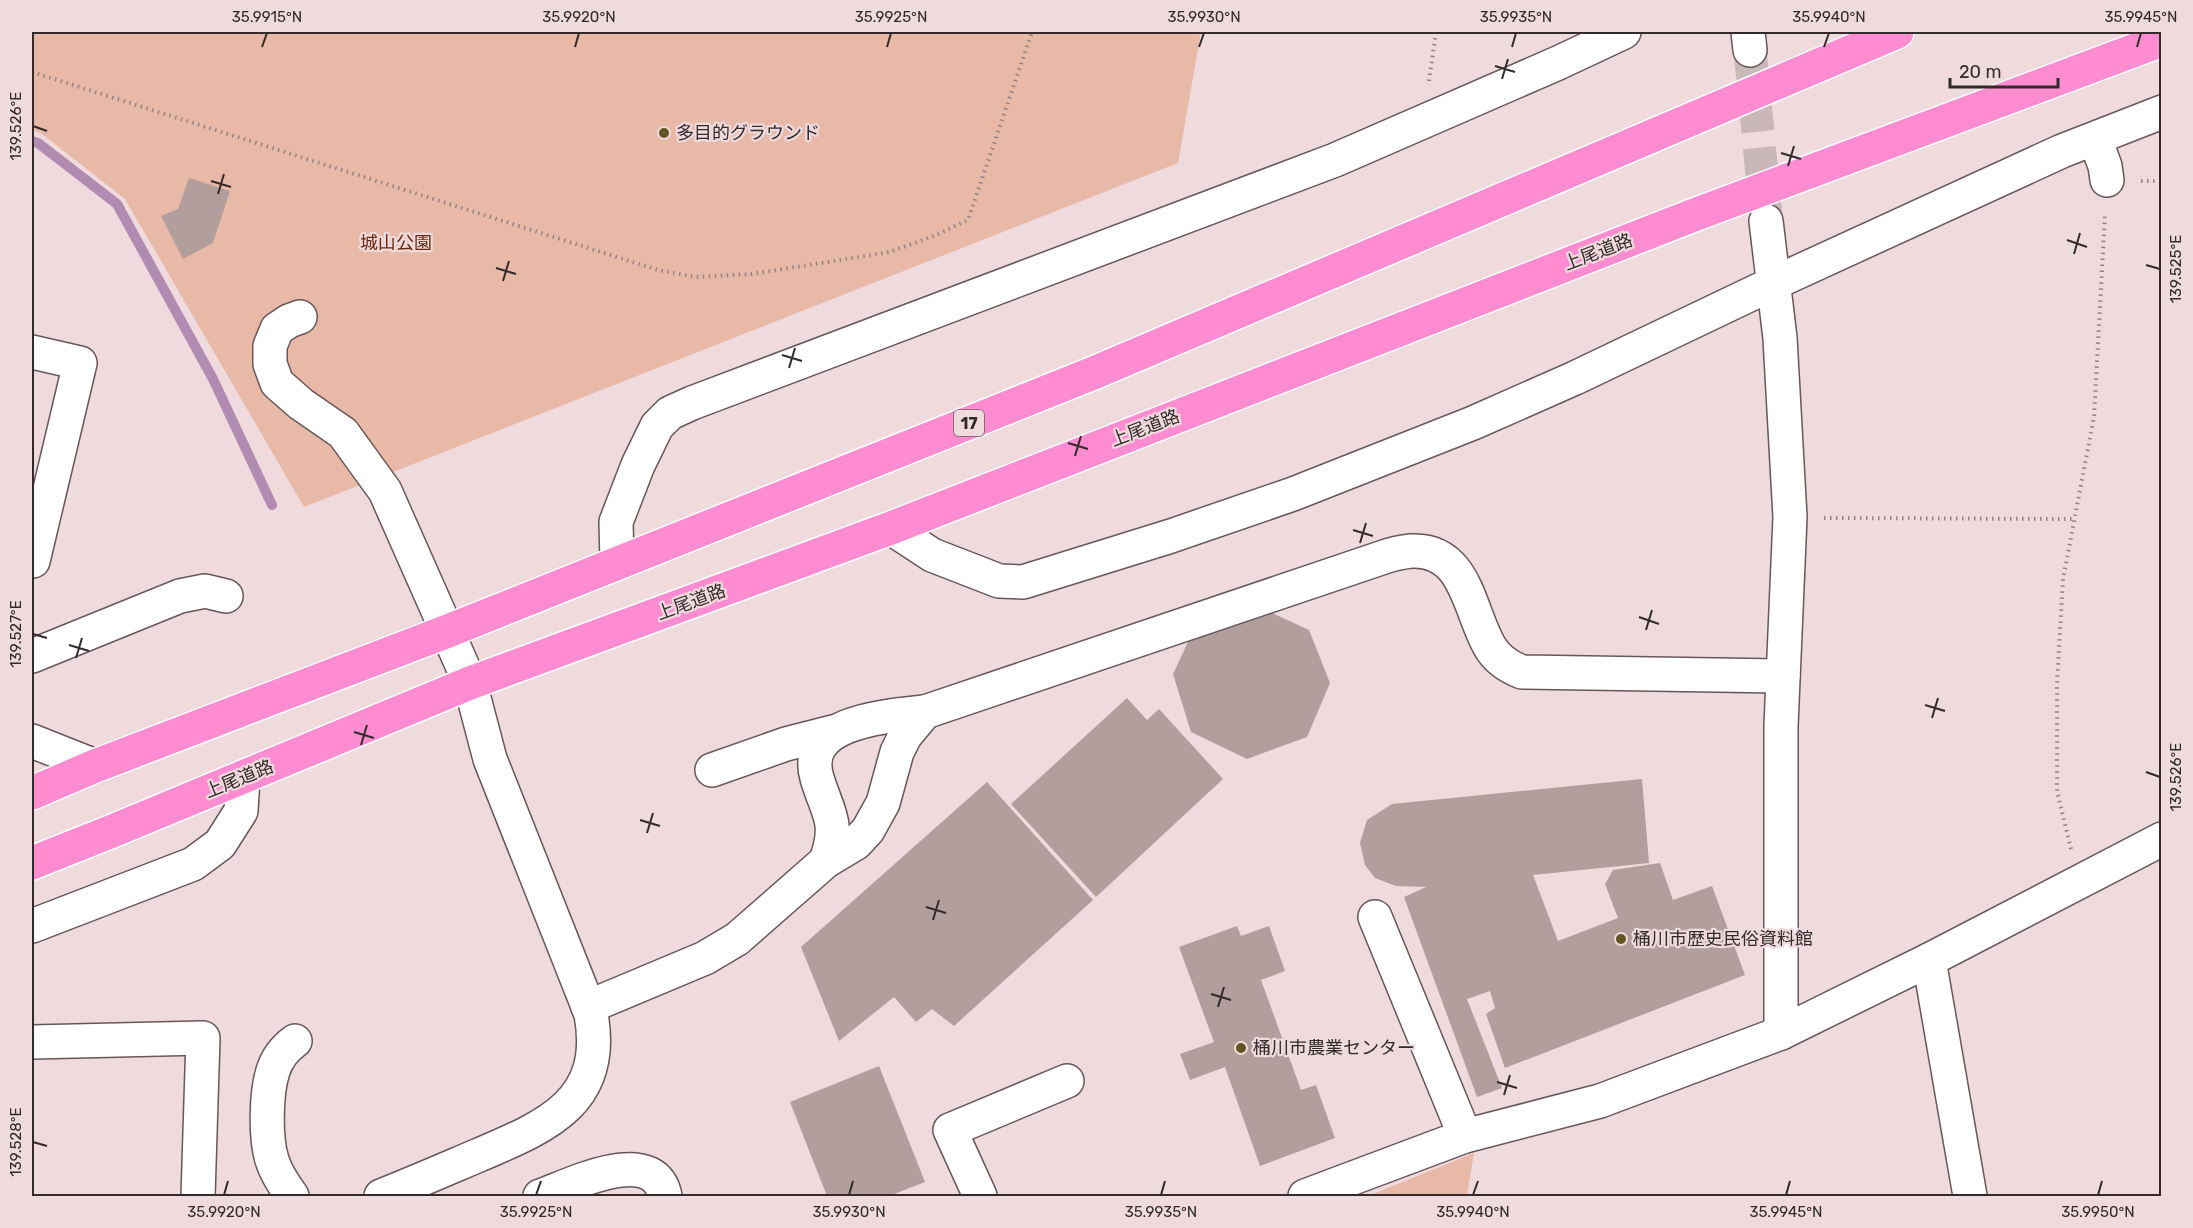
<svg xmlns="http://www.w3.org/2000/svg" width="2193" height="1228" viewBox="0 0 2193 1228" font-family="Rubik,'Noto Sans JP',sans-serif">
<style>
.green{fill:#e8b9a7}
.lines{fill:none;stroke-linecap:round;stroke-linejoin:round}
.stream{stroke:#b28bb2;stroke-width:10}
.building{fill:#b29e9d}
.minor-tunnel{stroke:#c9b7ba;stroke-width:33;stroke-dasharray:33 16;stroke-linecap:butt}
.minor-casing{stroke:#68575a;stroke-width:36}
.highway-casing{stroke:#fff;stroke-width:36}
.path{stroke:#928386;stroke-width:4;stroke-dasharray:1.5 4.5;stroke-linecap:butt}
.minor{stroke:#fff;stroke-width:33}
.highway{stroke:#ff8cd0;stroke-width:33}
.ticks{fill:none;stroke:#322a2b;stroke-width:2}
.poi-dot{fill:#605622;stroke:#efdade;stroke-width:2}
.labels{text-anchor:middle;stroke-width:4.5;stroke-linejoin:round;paint-order:stroke}
.shield{fill:#efdade;stroke:#6b5f61;stroke-width:1.5}
.shield-label{font-size:16px;font-weight:bold;fill:#322a2b}
.poi-label{font-size:18px;fill:#322a2b;stroke:#efdade;text-anchor:start}
.park-label{font-size:18px;fill:#6b280a;stroke:#efdade}
.street-label{font-size:18px;fill:#322a2b;stroke:#efdade}
.neatline{fill:none;stroke:#322a2b;stroke-width:2}
.ticks-label{font-size:15px;text-anchor:middle;fill:#322a2b}
</style>
<rect width="100%" height="100%" fill="#efdade"/>
<g class="green">
<polygon points="32,32 1201,32 1178,163 304,507 125,199 42,134 32,130"/>
<polygon points="1474,1153 1467,1196 1368,1196"/>
</g>
<g class="lines">
<polyline class="stream" points="32,141 38,143 117,204 213,379 272,505"/>
</g>
<g class="building">
<polygon points="189,178 230,191 213,243 183,259 161,216 178,209"/>
<polygon points="1253,604 1309,630 1330,683 1307,737 1247,759 1191,732 1173,674 1196,625"/>
<polygon points="1127,698 1147,720 1159,709 1223,779 1096,897 1011,804"/>
<polygon points="1642,779 1649,863 1533,875 1558,941 1618,918 1605,884 1613,870 1660,863 1673,900 1712,886 1745,975 1505,1068 1486,1014 1495,1008 1490,991 1467,999 1502,1088 1477,1097 1404,897 1426,887 1396,886 1375,878 1365,865 1360,843 1367,820 1392,804"/>
<polygon points="987,782 1093,900 954,1026 932,1009 916,1022 894,997 839,1041 801,947"/>
<polygon points="1237,926 1241,936 1269,926 1285,971 1261,980 1301,1090 1316,1085 1335,1138 1260,1166 1225,1067 1190,1080 1180,1054 1214,1042 1179,947"/>
<polygon points="879,1066 925,1182 889,1196 827,1196 790,1102"/>
</g>
<g class="lines">
<polyline class="minor-tunnel" points="1750,50 1766,216"/>
<g class="minor-casing">
<g id="minor">
<polyline points="1748,32 1750,50"/>
<polyline points="2095,139 2105,166 2107,180"/>
<polyline points="1766,221 1780,338 1790,517 1781,726 1781,1033"/>
<path d="M300 317 289 321 277 329 270 346V364L277 383 301 404 343 433 385 491 470 683 490 759 591 1014C607 1102 547 1126 479 1155 446 1169 414 1183 381 1196"/>
<polyline points="32,352 80,363 33,561"/>
<polyline points="891,528 932,555 999,581 1023,582 1171,536 1293,494 1473,423 1575,378 1774,283 2062,151 2162,112"/>
<polyline points="617,563 616,522 638,465 657,426 670,413 692,403 1335,160 1558,63 1624,32"/>
<polyline points="32,656 180,596 205,591 226,596"/>
<polyline points="32,741 95,766"/>
<polyline points="712,770 786,744 833,732"/>
<path d="M826 861C840 821 828 815 817 778 800 721 888 716 925 712L1384 557C1392 554 1402 552 1411 551 1467 548 1469 612 1490 647 1497 659 1509 667 1522 672L1783 676"/>
<polyline points="1375,917 1465,1136"/>
<polyline points="32,926 193,864 220,844 241,811 243,778"/>
<polyline points="1929,960 1970,1196"/>
<polyline points="588,1007 705,958 737,939 826,861 856,843 868,830 883,803 897,752 905,736 925,712"/>
<polyline points="32,1042 203,1038 198,1196"/>
<path d="M292 1196C284 1185 276 1173 272 1160 265 1138 266 1092 273 1071 277 1058 284 1049 295 1041"/>
<path d="M540 1196C569 1186 654 1142 665 1196"/>
<polyline points="980,1196 950,1130 1067,1081"/>
<polyline points="1305,1196 1465,1136 1600,1101 1781,1033 1929,960 2162,839"/>
</g>
</g>
<g class="highway-casing">
<g id="highway">
<polyline points="32,793 95,766 448,631 1096,372 1897,32"/>
<polyline points="32,863 110,832 470,683 891,528 1694,215 2162,40"/>
</g>
</g>
<g class="path">
<polyline points="32,72 658,270 695,277 752,274 890,252 936,235 968,220 1032,32"/>
<polyline points="1429,81 1436,32"/>
<polyline points="2141,181 2162,181"/>
<polyline points="1824,518 2075,519"/>
<polyline points="2071,849 2057,791 2057,683 2063,579 2094,417 2105,214"/>
</g>
<use href="#minor" class="minor"/>
<use href="#highway" class="highway"/>
</g>
<path class="ticks" d="M262 47 267 33M575 47 579 33M887 47 891 33M1199 47 1204 33M1512 47 1516 33M1824 47 1829 33M2137 47 2141 33M1495 66 1515 72M1502 79 1508 59M33 126 47 131M1781 153 1801 159M1788 166 1794 146M211 181 231 187M218 194 224 174M2067 240 2087 247M2074 254 2080 233M2146 265 2160 269M496 268 516 274M503 281 509 261M782 355 802 361M789 368 795 348M1068 443 1088 449M1075 456 1081 436M1353 530 1373 536M1360 543 1366 523M1639 617 1659 624M1646 630 1652 610M33 634 47 638M69 645 89 651M76 658 82 638M1925 705 1945 711M1932 718 1938 698M354 732 374 738M361 745 367 725M2146 772 2160 777M640 820 660 826M647 833 653 813M926 907 946 913M933 920 939 900M1211 994 1231 1000M1218 1007 1224 987M1497 1082 1517 1088M1504 1095 1510 1075M33 1142 47 1146M224 1195 228 1181M536 1195 541 1181M849 1195 853 1181M1161 1195 1165 1181M1473 1195 1478 1181M1786 1195 1790 1181M2098 1195 2102 1181"/>
<g class="poi-dot">
<circle cx="664" cy="133" r="6"/>
<circle cx="1621" cy="939" r="6"/>
<circle cx="1241" cy="1048" r="6"/>
</g>
<g class="labels">
<rect class="shield" x="954" y="410" width="30" height="26" rx="4.5"/>
<g class="shield-label">
<text x="969" y="429">17</text>
</g>
<g class="poi-label">
<text x="676" y="139">多目的グラウンド</text>
<text x="1633" y="945">桶川市歴史民俗資料館</text>
<text x="1253" y="1054">桶川市農業センター</text>
</g>
<g class="park-label">
<text x="396" y="249">城山公園</text>
</g>
<g class="street-label">
<text transform="translate(1598 252) rotate(-21)" y="6">上尾道路</text>
<text transform="translate(1145 428) rotate(-21)" y="6">上尾道路</text>
<text transform="translate(691 602) rotate(-20)" y="6">上尾道路</text>
<text transform="translate(239 779) rotate(-22)" y="6">上尾道路</text>
</g>
</g>
<rect width="2193" height="1228" fill="none" stroke="#efdade" stroke-width="66"/>
<path d="M1950 78v9h108v-9" fill="none" stroke="#322a2b" stroke-width="3"/>
<text x="1959" y="78" font-size="18" fill="#322a2b" stroke="#efdade" stroke-width="4.5" paint-order="stroke">20 m</text>
<rect x="33" y="33" width="2127" height="1162" class="neatline"/>
<g class="ticks-label">
<text x="267" y="22">35.9915°N</text>
<text x="579" y="22">35.9920°N</text>
<text x="891" y="22">35.9925°N</text>
<text x="1204" y="22">35.9930°N</text>
<text x="1516" y="22">35.9935°N</text>
<text x="1829" y="22">35.9940°N</text>
<text x="2141" y="22">35.9945°N</text>
<text transform="translate(16 126) rotate(-90)" y="5">139.526°E</text>
<text transform="translate(2176 269) rotate(-90)" y="5">139.525°E</text>
<text transform="translate(16 634) rotate(-90)" y="5">139.527°E</text>
<text transform="translate(2176 777) rotate(-90)" y="5">139.526°E</text>
<text transform="translate(16 1142) rotate(-90)" y="5">139.528°E</text>
<text x="224" y="1217">35.9920°N</text>
<text x="536" y="1217">35.9925°N</text>
<text x="849" y="1217">35.9930°N</text>
<text x="1161" y="1217">35.9935°N</text>
<text x="1473" y="1217">35.9940°N</text>
<text x="1786" y="1217">35.9945°N</text>
<text x="2098" y="1217">35.9950°N</text>
</g>
</svg>
